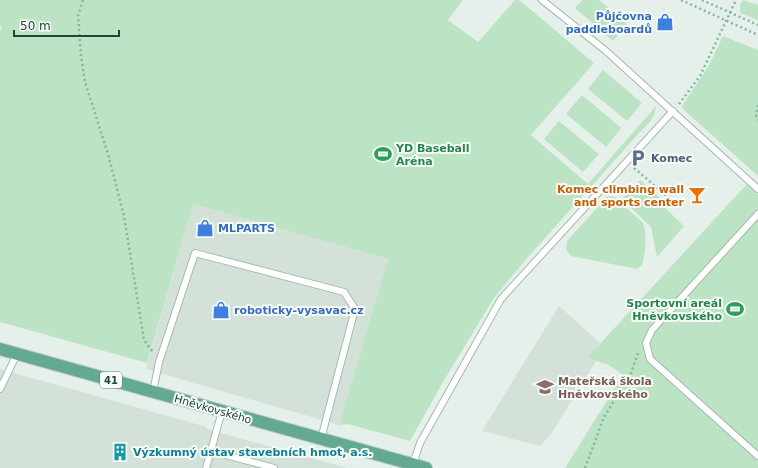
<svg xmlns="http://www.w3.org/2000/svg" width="758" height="468" viewBox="0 0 758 468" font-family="'DejaVu Sans',sans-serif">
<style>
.built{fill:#d3e1d9}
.green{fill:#bce3c3}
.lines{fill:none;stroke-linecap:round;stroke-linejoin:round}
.service-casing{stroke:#a6b9b1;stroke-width:8}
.primary-casing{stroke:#c1cbc7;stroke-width:14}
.path{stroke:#81b7a2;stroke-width:2.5;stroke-dasharray:2 3;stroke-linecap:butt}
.service{stroke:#fff;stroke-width:6}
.primary{stroke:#64aa93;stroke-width:12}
.labels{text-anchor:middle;stroke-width:4;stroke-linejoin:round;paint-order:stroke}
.shield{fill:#f6fbf8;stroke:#617c72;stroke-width:1}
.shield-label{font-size:10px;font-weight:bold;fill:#214538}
.shop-label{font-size:11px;font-weight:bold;fill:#366cbe;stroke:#f6fbf8;text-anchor:start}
.leisure-label{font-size:11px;font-weight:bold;fill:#27864d;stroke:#f6fbf8;text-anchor:start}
.service-label{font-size:11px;font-weight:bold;fill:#4e5e75;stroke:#f6fbf8;text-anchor:start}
.food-label{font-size:11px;font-weight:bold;fill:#c56008;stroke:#f6fbf8;text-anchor:end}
.education-label{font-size:11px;font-weight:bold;fill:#785e54;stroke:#f6fbf8;text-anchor:start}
.street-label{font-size:11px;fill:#214538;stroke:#f6fbf8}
.culture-label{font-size:11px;font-weight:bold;fill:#0d838f;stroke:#f6fbf8;text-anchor:start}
</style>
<rect width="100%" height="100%" fill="#e5f0ea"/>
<g class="built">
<polygon points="193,204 388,259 339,425 146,369"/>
<polygon points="559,306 600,343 588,358 596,361 551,434 540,446 482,431"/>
<polygon points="0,369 207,427 207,429 347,468 0,468"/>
</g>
<g class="green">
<path d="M0 0H463L448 20 478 42 515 0H519L594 63 531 135 588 184 656 106C655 118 648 124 640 132L529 256 494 298 443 382 410 441 348 424 339 425 388 259 193 204 147 363 0 322V31L2 27 0 25Z"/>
<polygon points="583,0 599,0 627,24 613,41 575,8"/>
<polygon points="743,0 758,5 758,20 740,13 740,5"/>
<polygon points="723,36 758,50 758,176 683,109 682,106 708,67"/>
<polygon points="603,70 642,103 627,121 588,89"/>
<polygon points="582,95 621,128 606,147 566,114"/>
<polygon points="559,121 599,154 583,172 544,139"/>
<polygon points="640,180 666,203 664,207 684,226 657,257 651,227 622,199"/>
<polygon points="747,184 758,194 758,468 565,468 623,375 609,365 587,358"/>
<path d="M613 196 642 222C648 231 645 255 642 265L637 269 571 256 566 249 567 241 607 197Z"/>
</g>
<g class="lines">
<g class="service-casing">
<g id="service">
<polyline points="542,0 606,51 758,189"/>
<polyline points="758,214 652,330 646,343 650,359 758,456"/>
<polyline points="0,389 17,354"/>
<polyline points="153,392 159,362 195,253 344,292 355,309 321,439"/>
<polyline points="211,451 274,468"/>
<polyline points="413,464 420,443 501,299 673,111"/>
<polyline points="206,468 222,411"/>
</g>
</g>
<g class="primary-casing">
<polyline id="primary" points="0,349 426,468"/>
</g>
<g class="path">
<polyline points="83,0 78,16 81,56 85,82 108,154 124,216 144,340 153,352"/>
<polyline points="681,0 758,35"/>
<polyline points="702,0 758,25"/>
<polyline points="679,104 700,76 736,0"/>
<polyline points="758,105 756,117 758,120"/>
<polyline points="634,168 676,204"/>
<polyline points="585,468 604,417 631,373 638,353"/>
</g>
<use href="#service" class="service"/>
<use href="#primary" class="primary"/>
</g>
<defs>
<g id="shop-bare" transform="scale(1.38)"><path d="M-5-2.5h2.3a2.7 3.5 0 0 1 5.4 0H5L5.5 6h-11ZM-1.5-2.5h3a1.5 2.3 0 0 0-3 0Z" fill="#3f7fe0" stroke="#f6fbf8" stroke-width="2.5" paint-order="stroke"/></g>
<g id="stadium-bare" transform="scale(1.38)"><path d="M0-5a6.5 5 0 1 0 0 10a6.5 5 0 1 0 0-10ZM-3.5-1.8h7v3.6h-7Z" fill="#2e9e5b" stroke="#f6fbf8" stroke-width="2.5" paint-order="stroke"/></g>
<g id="parking-bare" transform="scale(1.38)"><path d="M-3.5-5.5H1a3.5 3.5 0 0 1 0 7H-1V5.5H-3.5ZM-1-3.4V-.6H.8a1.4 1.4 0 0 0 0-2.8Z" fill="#5c6f8a" stroke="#f6fbf8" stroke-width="2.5" paint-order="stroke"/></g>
<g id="bar-bare" transform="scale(1.38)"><path d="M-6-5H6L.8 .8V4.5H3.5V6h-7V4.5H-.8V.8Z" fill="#e8710a" stroke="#f6fbf8" stroke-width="2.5" paint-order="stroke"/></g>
<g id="school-bare" transform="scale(1.38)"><path d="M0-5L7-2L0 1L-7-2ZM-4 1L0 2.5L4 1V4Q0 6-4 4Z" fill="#8d6e63" stroke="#f6fbf8" stroke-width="2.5" paint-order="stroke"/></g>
<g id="building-bare" transform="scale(1.38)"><path d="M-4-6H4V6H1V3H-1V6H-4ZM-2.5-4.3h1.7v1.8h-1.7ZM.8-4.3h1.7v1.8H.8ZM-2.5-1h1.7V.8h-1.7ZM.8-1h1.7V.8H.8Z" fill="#0f9aa8" stroke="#f6fbf8" stroke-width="2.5" paint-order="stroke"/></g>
</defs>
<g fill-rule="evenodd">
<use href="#shop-bare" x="665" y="22"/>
<use href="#stadium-bare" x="383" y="154"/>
<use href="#parking-bare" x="638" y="158"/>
<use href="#bar-bare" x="697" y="195"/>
<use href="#shop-bare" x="205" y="228"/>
<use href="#stadium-bare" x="735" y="309"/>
<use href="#shop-bare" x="221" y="310"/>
<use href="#school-bare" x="545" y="387"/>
<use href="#building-bare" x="120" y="452"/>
</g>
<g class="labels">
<rect class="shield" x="100" y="372" width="22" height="16" rx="3"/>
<g class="shield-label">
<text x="111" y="384">41</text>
</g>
<g class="shop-label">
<text x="652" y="20" text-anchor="end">Půjčovna<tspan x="652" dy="13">paddleboardů</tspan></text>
<text x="218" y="232">MLPARTS</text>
<text x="234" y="314">roboticky-vysavac.cz</text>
</g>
<g class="leisure-label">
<text x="396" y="152">YD Baseball<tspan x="396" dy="13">Aréna</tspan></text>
<text x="722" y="307" text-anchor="end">Sportovní areál<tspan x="722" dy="13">Hněvkovského</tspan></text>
</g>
<g class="service-label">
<text x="651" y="162">Komec</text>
</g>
<g class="food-label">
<text x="684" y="193">Komec climbing wall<tspan x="684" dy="13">and sports center</tspan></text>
</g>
<g class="education-label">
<text x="558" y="385">Mateřská škola<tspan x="558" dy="13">Hněvkovského</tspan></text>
</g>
<g class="street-label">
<text transform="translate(213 409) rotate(16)" y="4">Hněvkovského</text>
</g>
<g class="culture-label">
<text x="133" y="456">Výzkumný ústav stavebních hmot, a.s.</text>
</g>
</g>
<path d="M14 30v6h105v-6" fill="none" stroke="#214538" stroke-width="2"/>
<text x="20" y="30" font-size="12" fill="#214538" stroke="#f6fbf8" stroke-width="3" paint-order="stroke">50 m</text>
</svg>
